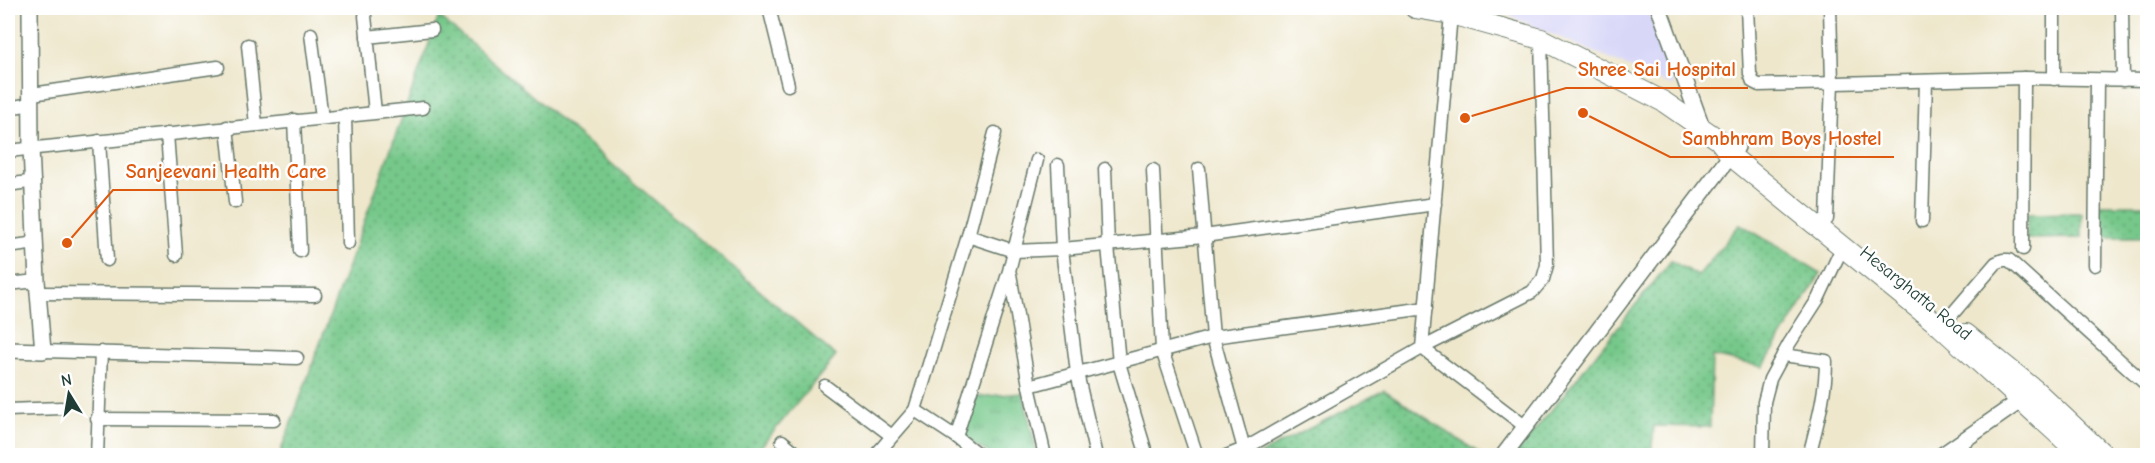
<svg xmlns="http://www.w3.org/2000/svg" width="2155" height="463" viewBox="0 0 2155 463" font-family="'Comic Neue',sans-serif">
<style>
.built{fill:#d8d7f8}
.grass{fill:url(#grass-dots);stroke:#4a825f;stroke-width:1.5}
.park{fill:url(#park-tufts);stroke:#4a825f;stroke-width:1.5}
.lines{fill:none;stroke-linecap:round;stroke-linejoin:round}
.minor-casing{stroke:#677869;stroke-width:15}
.tertiary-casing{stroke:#677869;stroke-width:18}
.primary-casing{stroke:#677869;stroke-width:22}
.minor{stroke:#fff;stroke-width:12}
.tertiary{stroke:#fff;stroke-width:15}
.primary{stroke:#fff;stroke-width:20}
.labels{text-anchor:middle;stroke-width:5;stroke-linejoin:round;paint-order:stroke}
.street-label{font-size:18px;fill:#1f3d34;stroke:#fff}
.leader{fill:none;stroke:#de580e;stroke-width:2}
.callout-dot{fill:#de580e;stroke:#fff;stroke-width:2}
.callout-label{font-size:20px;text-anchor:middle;font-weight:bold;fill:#de580e;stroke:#fff;stroke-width:5;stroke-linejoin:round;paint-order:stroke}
</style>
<defs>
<pattern id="grass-dots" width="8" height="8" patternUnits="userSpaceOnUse" patternTransform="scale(1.5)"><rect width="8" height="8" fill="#76c88a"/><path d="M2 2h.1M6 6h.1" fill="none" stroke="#60a472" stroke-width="1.8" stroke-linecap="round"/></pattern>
<pattern id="park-tufts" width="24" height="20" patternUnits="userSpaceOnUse" patternTransform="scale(1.5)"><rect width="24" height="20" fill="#76c88a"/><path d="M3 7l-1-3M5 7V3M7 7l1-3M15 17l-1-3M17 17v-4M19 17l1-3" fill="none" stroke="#60a472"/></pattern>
</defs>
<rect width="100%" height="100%" fill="#fff"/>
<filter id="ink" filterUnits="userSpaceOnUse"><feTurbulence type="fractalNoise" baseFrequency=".0167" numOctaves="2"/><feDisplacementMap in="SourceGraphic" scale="12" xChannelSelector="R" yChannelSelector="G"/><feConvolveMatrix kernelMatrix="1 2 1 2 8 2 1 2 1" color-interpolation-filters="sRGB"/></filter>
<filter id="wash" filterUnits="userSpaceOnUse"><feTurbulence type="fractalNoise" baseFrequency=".008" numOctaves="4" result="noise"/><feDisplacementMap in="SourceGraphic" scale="24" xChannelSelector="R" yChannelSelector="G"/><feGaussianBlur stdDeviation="1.35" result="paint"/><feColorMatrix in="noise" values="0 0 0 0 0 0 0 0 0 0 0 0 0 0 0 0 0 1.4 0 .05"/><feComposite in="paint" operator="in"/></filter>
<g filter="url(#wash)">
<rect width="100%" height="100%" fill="#eee7cc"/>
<polygon class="built" points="1492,8 1648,8 1674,87"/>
<g class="grass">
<polygon points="439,16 836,356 754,455 279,456"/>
<rect x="2099" y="205" width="48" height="32"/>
<polygon points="2082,213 2082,238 2027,239 2027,214"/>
<polygon points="1740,224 1821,273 1763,367 1712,356 1710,427 1654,426 1651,455 1516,454 1671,261 1698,276"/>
<polygon points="1384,390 1482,455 1258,455"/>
</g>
<polygon class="park" points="1023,393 1037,455 992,455 963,437 976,397"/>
</g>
<g filter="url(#ink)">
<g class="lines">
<g class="minor-casing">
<g id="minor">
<polyline points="769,8 788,85"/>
<polyline points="1747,8 1750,74 1753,82 1759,85 2024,78 2148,80"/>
<polyline points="2054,8 2054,79"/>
<polyline points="2122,8 2123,80"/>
<polyline points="365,16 375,112"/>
<polyline points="311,34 322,118"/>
<polyline points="367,37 432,30"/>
<polyline points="248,45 256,125"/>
<polyline points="32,94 218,67"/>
<polyline points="8,108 31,104"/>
<polyline points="345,115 348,243"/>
<polyline points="294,120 300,251"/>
<polyline points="227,127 235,202"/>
<polyline points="167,134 176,255"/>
<polyline points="99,141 107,260"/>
<polyline points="8,151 423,108"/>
<polyline points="1058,165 1062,249 1077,373 1096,456"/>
<polyline points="1105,169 1108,246 1119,363 1147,456"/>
<polyline points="1199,169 1213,337 1244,449"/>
<polyline points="1153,170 1162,350 1197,456"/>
<polyline points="8,185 34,181"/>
<polyline points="1922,221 1926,81"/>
<polyline points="1818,227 1827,219 1832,82 1830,8"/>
<polyline points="968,236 1014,251 1062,249 1204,236 1435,204"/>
<polyline points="8,247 36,243"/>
<polyline points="2023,249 2024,78"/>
<polyline points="2095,265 2097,80"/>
<polyline points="1010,274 1029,386"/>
<polyline points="8,284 37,281"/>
<polyline points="38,293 315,295"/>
<polyline points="1948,319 1996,263 2003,260 2009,260 2148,386"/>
<polyline points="43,351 297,358"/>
<path d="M1783 355 1826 361C1826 394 1817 424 1809 456"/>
<polyline points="825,386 892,436"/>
<polyline points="8,410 61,408"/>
<polyline points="915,410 956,437 980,456"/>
<polyline points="97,419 274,420"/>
<polyline points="1526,427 1422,348 1532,292 1543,279 1547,265 1541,39"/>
<polyline points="956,437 1009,271 1037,160"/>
<polyline points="782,441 800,456"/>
<polyline points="97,456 101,352"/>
<polyline points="875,456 915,410 968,236 995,133"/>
<polyline points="1045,456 1029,386 1213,337 1426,308"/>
<polyline points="1226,456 1244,449 1422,348 1451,14"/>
<polyline points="1763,456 1764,402 1770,379 1789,344 1818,299 1842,248"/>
</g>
</g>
<g class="tertiary-casing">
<g id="tertiary">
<polyline points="1659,8 1702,127"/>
<polyline points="8,350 43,351 37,281 31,148 30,8"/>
<polyline points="1503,456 1737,147"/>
<polyline points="1941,456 2030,394"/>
</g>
</g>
<g class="primary-casing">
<g id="primary">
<polyline points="1415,8 1451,14 1541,39 1664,102 1719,140 1731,156 1941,327 2082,456"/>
<polyline points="1966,334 2035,390 2105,456"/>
</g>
</g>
<use href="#minor" class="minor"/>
<use href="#tertiary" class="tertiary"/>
<use href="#primary" class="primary"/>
</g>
</g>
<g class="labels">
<g class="street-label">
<text transform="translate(1916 293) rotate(39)" y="6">Hesarghatta Road</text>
</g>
</g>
<path class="leader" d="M1465 118L1566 88H1748M1583 113L1670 157H1894M67 243L113 190H338"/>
<g class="callout-dot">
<circle cx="1465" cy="118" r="6"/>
<circle cx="1583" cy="113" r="6"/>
<circle cx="67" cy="243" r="6"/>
</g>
<g class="callout-label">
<text x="1657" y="76">Shree Sai Hospital</text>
<text x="1782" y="145">Sambhram Boys Hostel</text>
<text x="226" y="178">Sanjeevani Health Care</text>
</g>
<rect width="2155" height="463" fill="none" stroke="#fff" stroke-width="30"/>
<g transform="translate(69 394) rotate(349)" stroke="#ffffff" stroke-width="4.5" paint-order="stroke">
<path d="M0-4.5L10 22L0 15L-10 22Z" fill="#1f3d34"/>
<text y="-9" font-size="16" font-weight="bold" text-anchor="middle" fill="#1f3d34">N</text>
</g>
</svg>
